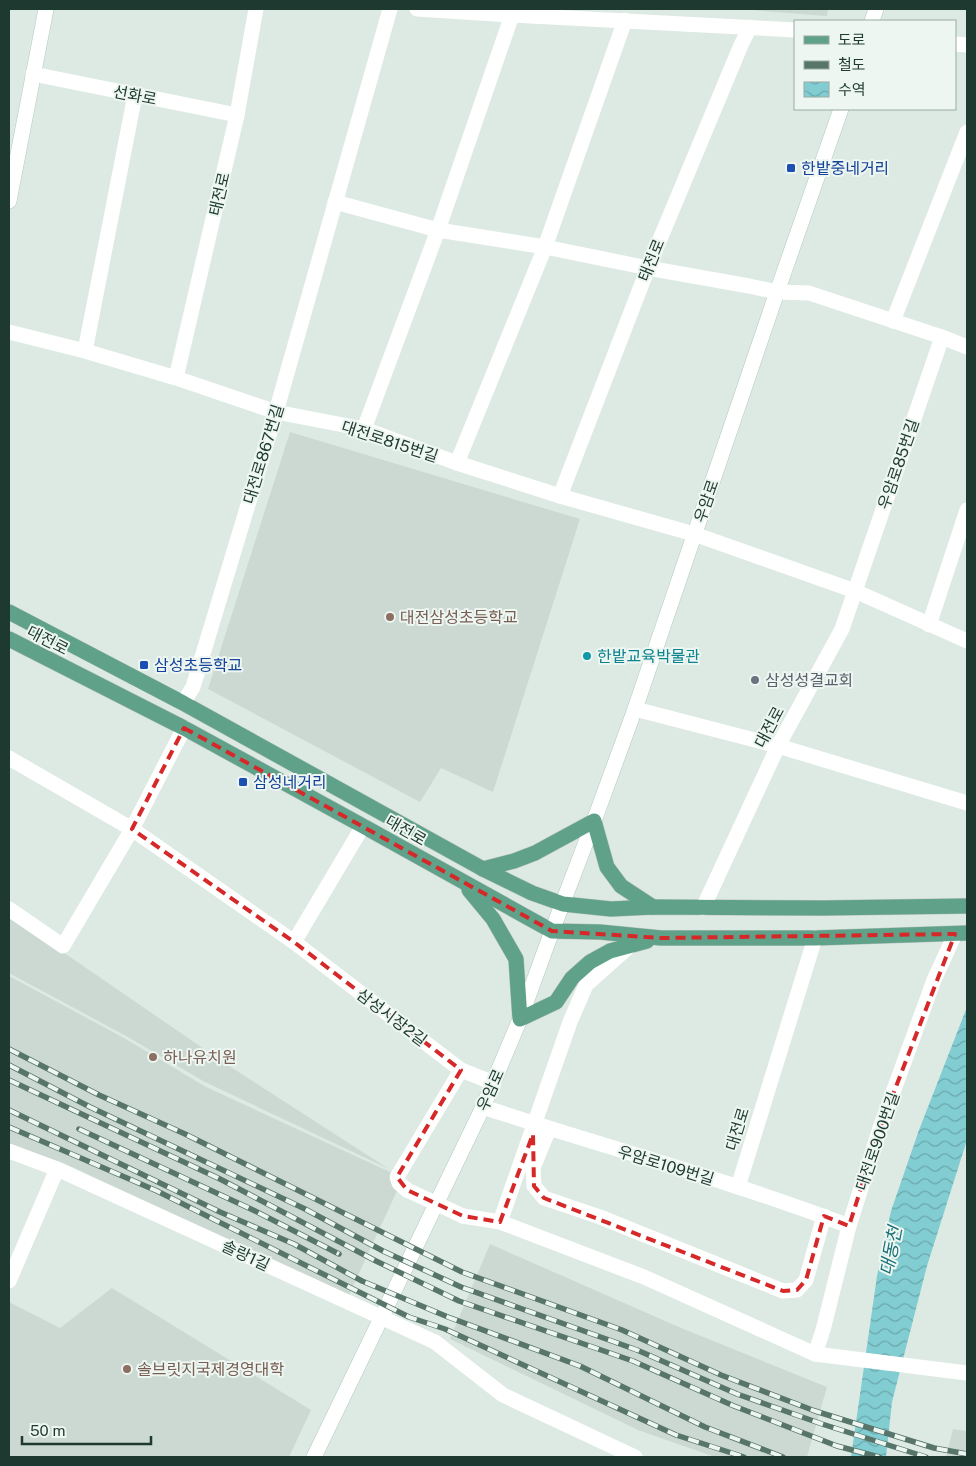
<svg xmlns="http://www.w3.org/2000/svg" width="976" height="1466" viewBox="0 0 976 1466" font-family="'Public Sans','Noto Sans KR',sans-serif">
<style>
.built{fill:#cbd9d2}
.water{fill:url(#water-waves)}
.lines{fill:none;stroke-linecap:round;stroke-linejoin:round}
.secondary-casing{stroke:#b0cabe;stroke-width:16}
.primary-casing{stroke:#bcc4c1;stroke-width:16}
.minor{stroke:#fff;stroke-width:15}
.tertiary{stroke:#fff;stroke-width:15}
.secondary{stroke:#fff;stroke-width:15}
.primary{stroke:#60a18a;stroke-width:15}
.rail-casing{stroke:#58756b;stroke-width:5.5}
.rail{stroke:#edf6f1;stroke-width:4;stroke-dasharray:11;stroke-linecap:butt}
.minor-bridge{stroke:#fff;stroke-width:15}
.marked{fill:none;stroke:#d62828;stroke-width:4;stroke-dasharray:10 6;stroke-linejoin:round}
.transit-dot{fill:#1a4fb4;stroke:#edf6f1;stroke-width:2}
.education-dot{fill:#8d6e63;stroke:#edf6f1;stroke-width:2}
.culture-dot{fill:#0f9aa8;stroke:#edf6f1;stroke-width:2}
.worship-dot{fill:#6b7280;stroke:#edf6f1;stroke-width:2}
.labels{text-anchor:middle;stroke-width:4;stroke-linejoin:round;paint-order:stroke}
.street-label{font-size:16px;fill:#1e3930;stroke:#edf6f1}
.transit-label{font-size:16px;fill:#164399;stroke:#edf6f1;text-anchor:start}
.education-label{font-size:16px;fill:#785e54;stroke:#edf6f1;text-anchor:start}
.culture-label{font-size:16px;fill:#0d838f;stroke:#edf6f1;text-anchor:start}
.worship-label{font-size:16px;fill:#5b616d;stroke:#edf6f1;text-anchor:start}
.water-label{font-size:18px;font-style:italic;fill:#186f76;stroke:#edf6f1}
</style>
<defs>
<pattern id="water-waves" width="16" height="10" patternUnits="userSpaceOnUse" patternTransform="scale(1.25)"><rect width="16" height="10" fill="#82cdd2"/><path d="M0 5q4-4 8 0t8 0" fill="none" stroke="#6aa7ab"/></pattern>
</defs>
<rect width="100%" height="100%" fill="#ddeae3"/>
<g class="built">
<polygon points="737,9 828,9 827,16"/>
<polygon points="290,432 580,519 493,792 441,768 420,802 208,689"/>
<polygon points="9,915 223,1062 389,1169 205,1082 126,1036 9,973"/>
<polygon points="9,976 124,1038 206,1087 403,1178 348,1297 66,1164 9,1144"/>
<polygon points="490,1244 681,1328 827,1387 807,1457 715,1457 638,1430 450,1339"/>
<polygon points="112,1288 311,1410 289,1457 9,1457 9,1302 60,1328"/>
<polygon points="953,1429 967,1431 967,1457 946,1457"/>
</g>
<polygon class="water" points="967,1007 967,1140 927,1266 892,1402 886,1457 851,1457 877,1276 891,1211 919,1130"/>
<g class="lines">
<g class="secondary-casing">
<g id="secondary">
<polyline points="872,21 876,9"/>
<polyline points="9,201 46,9"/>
<polyline points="314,1457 483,1107 520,1019 552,931 594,821 635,709 777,292 841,109"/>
</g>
</g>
<g class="primary-casing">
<g id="primary">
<polyline points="9,612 183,703 483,869 532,893 563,904 611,909 653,907 824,908 967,906"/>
<polyline points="9,639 184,728 363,826 552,931 600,932 661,938 815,938 967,933"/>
<polyline points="483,869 514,861 535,853 594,821 607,867 621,886 653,907"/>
<polyline points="469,890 493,919 516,959 520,1019 556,1002 572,978 590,962 610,951 647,941"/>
</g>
</g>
<g class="minor">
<polyline points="417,9 512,15 795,30"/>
<polyline points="33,74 237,115"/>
<polyline points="335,202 438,230 545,247 648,268 749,286 777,292 809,293 942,337 967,347"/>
<polyline points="893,321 967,132"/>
<polyline points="9,332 85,351 176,378 276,412 364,429 457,463 560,496 694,534 855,591 967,641"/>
<polyline points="85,351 135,95"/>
<polyline points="176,378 237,115 256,9"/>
<polyline points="364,429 438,230 512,15"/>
<polyline points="457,463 545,247 625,20"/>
<polyline points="560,496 648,268 741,45 750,27"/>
<polyline points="929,625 967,510"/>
<polyline points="183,703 193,687 276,412 390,9"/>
<polyline points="635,709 778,746 967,803"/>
<polyline points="9,758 132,829 294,942 363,826"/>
<polyline points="703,908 778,746 842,629 942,337"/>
<polyline points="9,909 63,946 132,829 184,728"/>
<polyline points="294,942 461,1070 494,1083"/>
<path d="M483 1107C605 1147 729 1180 849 1226"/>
<polyline points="549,1129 533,1168 534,1186 544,1198 600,1217 783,1291 797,1290 806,1280 824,1216"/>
<polyline points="9,1151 57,1169 350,1303"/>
<polyline points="738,1187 815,938"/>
<polyline points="407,1190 399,1183 397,1177 461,1070"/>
<polyline points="463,1216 500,1222 644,1277 815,1354 967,1373"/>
<polyline points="500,1222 570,1022 586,985 632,944"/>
<polyline points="9,1281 57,1169"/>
<polyline points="435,1342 503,1395 635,1457"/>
<polyline points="815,1354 823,1330 849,1226 880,1128 934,980 955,934"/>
</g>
<polyline class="tertiary" points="955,44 967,45"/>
<use href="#secondary" class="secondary"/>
<use href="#primary" class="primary"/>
<g class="rail-casing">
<g id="rail">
<polyline points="9,1049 99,1095 185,1134 462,1272 622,1330 721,1375 815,1411 934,1448 967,1454"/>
<polyline points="9,1065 90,1107 305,1209 383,1251 461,1287 637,1350 737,1394 822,1424 926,1457"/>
<polyline points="9,1080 220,1179 376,1261 459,1301 633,1361 734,1406 837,1446 879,1457"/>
<polyline points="9,1110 220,1212 294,1244 362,1281 448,1317 580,1366 705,1427 783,1457"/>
<polyline points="9,1127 157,1191 409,1317 445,1329 676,1435 744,1457"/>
<polyline points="79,1129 253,1210 339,1254"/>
</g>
</g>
<use href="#rail" class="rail"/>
<g class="minor-bridge">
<polyline points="407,1190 463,1216"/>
<polyline points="350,1303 435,1342"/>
</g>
</g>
<path class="marked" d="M184 728 552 931 661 938 955 934 880 1128 849 1226 824 1216 806 1280 797 1290 783 1291 544 1198 534 1186 533 1134 500 1222 463 1216 407 1190 397 1177 461 1070 294 942 132 829Z"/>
<g class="transit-dot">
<rect x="786" y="163" width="10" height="10" rx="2.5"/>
<rect x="139" y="660" width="10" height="10" rx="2.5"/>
<rect x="238" y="777" width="10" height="10" rx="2.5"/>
</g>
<g class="education-dot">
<circle cx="390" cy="617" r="5"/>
<circle cx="153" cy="1057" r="5"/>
<circle cx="127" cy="1369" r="5"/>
</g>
<circle class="culture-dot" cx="587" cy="656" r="5"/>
<circle class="worship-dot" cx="755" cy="680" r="5"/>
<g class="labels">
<g class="street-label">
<text transform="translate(135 95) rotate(11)" y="6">선화로</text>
<text transform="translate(219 194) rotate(-77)" y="6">태전로</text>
<text transform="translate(651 260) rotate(-68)" y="6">태전로</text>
<text transform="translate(390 441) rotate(18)" y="6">대전로815번길</text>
<text transform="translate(263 454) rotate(-73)" y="6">대전로867번길</text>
<text transform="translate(898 464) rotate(-71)" y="6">우암로85번길</text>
<text transform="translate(706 501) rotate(-71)" y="6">우암로</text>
<text transform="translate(48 640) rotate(27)" y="6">대전로</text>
<text transform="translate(769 727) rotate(-62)" y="6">대전로</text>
<text transform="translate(406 830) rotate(30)" y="6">대전로</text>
<text transform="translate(392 1017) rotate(37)" y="6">삼성시장2길</text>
<text transform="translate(490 1090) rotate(-66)" y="6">우암로</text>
<text transform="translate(737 1129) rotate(-73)" y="6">대전로</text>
<text transform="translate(877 1141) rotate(-71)" y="6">대전로900번길</text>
<text transform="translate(666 1165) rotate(17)" y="6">우암로109번길</text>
<text transform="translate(246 1255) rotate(25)" y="6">솔랑1길</text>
</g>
<g class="transit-label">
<text x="801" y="174">한밭중네거리</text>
<text x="154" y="671">삼성초등학교</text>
<text x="253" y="788">삼성네거리</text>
</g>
<g class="education-label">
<text x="400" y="623">대전삼성초등학교</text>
<text x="163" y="1063">하나유치원</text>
<text x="137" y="1375">솔브릿지국제경영대학</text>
</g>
<g class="culture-label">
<text x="597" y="662">한밭교육박물관</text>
</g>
<g class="worship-label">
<text x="765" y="686">삼성성결교회</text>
</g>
<g class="water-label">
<text transform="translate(891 1251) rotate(-79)" y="6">대동천</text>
</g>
</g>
<rect width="976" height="1466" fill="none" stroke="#1e3930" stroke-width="20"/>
<rect x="794" y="20" width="162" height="90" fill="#edf6f1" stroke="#9aaaa4"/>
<rect x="804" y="36" width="25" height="8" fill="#60a18a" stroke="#9aaaa4"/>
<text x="838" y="45" font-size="15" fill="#1e3930">도로</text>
<rect x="804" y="61" width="25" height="8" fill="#58756b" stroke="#9aaaa4"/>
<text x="838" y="70" font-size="15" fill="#1e3930">철도</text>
<rect x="804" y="82" width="25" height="15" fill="url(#water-waves)" stroke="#9aaaa4"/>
<text x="838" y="95" font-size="15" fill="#1e3930">수역</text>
<path d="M22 1436v8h129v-8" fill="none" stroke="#1e3930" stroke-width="2.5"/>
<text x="30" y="1436" font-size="15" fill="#1e3930" stroke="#edf6f1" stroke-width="4" paint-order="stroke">50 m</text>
</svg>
